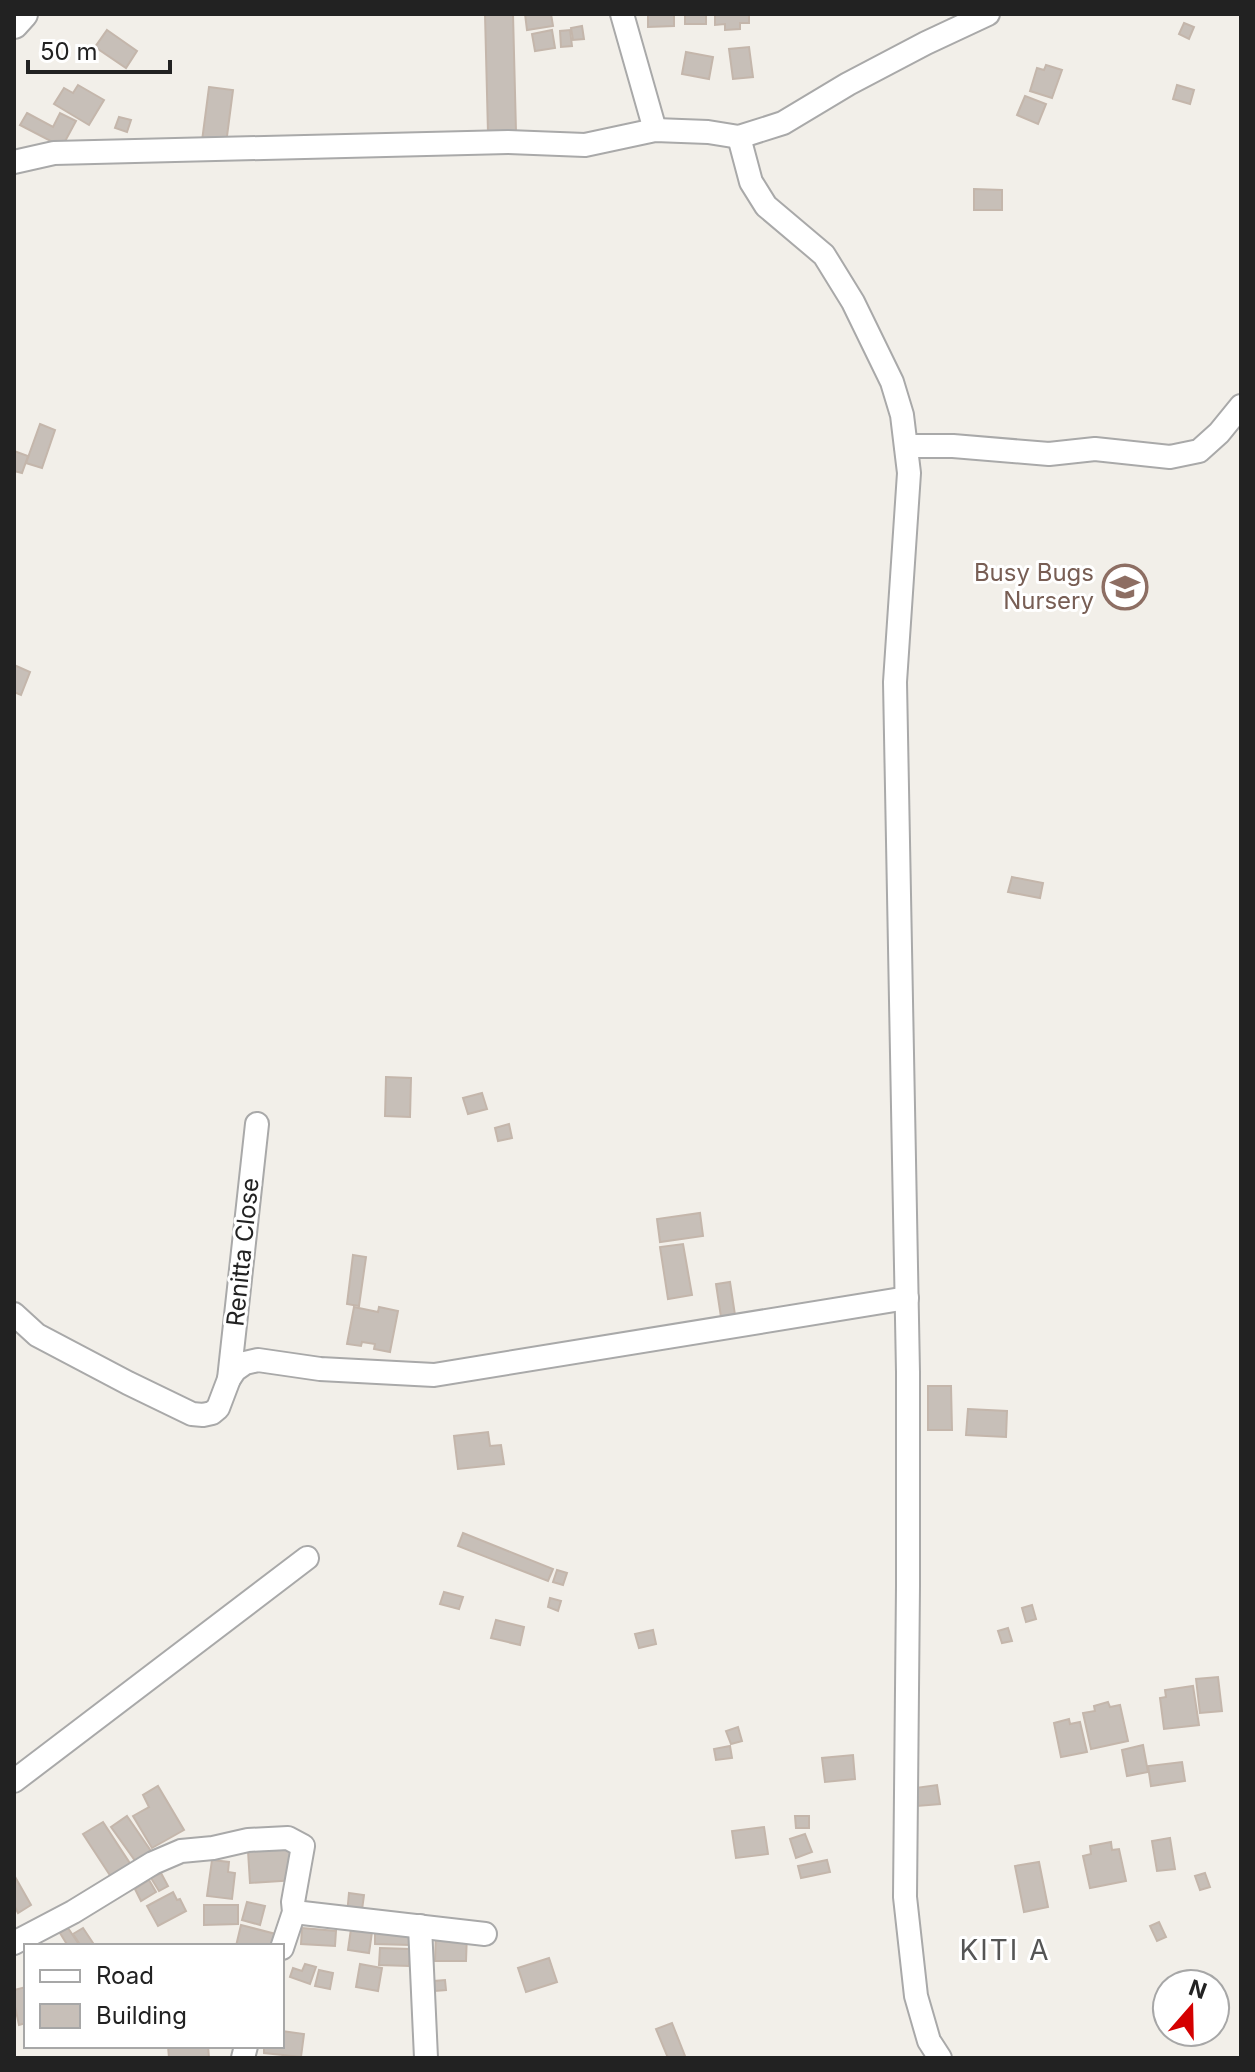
<svg xmlns="http://www.w3.org/2000/svg" width="1255" height="2072" viewBox="0 0 1255 2072" font-family="Inter,sans-serif">
<style>
.building{fill:#c7bfb8;stroke:#c4b6ab;stroke-width:2}
.lines{fill:none;stroke-linecap:round;stroke-linejoin:round}
.minor-casing{stroke:#a9a9a9;stroke-width:26}
.tertiary-casing{stroke:#a9a9a9;stroke-width:32}
.minor{stroke:#fff;stroke-width:22}
.tertiary{stroke:#fff;stroke-width:28}
.labels{text-anchor:middle;stroke-width:6;stroke-linejoin:round;paint-order:stroke}
.education-label{font-size:24px;fill:#785e54;stroke:#fff;text-anchor:end}
.street-label{font-size:24px;fill:#222;stroke:#fff}
.quarter-label{font-size:28px;letter-spacing:2px;fill:#555;stroke:#fff}
</style>
<rect width="100%" height="100%" fill="#f2efe9"/>
<g class="building">
<polygon points="485,14 513,14 516,132 488,133"/>
<polygon points="525,14 551,14 553,26 527,30"/>
<polygon points="648,14 674,14 674,26 648,27"/>
<rect x="685" y="14" width="21" height="10"/>
<polygon points="715,14 749,14 749,23 740,23 740,29 725,30 725,24 715,25"/>
<polygon points="1184,23 1194,27 1189,39 1179,34"/>
<polygon points="582,26 584,39 573,40 571,28"/>
<polygon points="107,30 137,51 126,68 95,47"/>
<polygon points="552,30 555,48 535,51 532,34"/>
<polygon points="570,30 572,46 561,47 560,31"/>
<polygon points="749,47 753,77 733,79 729,49"/>
<polygon points="686,52 713,57 709,79 682,74"/>
<polygon points="1046,65 1062,70 1052,98 1030,91 1037,68 1044,70"/>
<polygon points="78,85 104,100 89,125 54,104 64,88 73,93"/>
<polygon points="1177,85 1194,90 1190,104 1173,99"/>
<polygon points="209,87 233,90 226,144 202,141"/>
<polygon points="1025,96 1046,104 1038,124 1017,115"/>
<polygon points="27,113 53,127 60,113 76,121 62,147 20,125"/>
<polygon points="119,117 131,120 127,132 115,128"/>
<polygon points="974,189 1002,190 1002,210 974,210"/>
<polygon points="40,424 55,430 42,468 26,463"/>
<polygon points="14,451 28,456 22,473 14,471"/>
<polygon points="14,665 30,672 21,695 14,692"/>
<polygon points="1012,877 1043,883 1040,898 1008,892"/>
<polygon points="386,1077 411,1078 410,1117 385,1116"/>
<polygon points="482,1093 487,1109 468,1114 463,1098"/>
<polygon points="509,1124 512,1138 498,1141 495,1128"/>
<polygon points="700,1213 703,1236 660,1242 657,1219"/>
<polygon points="683,1244 692,1295 668,1299 660,1247"/>
<polygon points="353,1255 366,1257 359,1306 347,1304"/>
<polygon points="730,1282 735,1315 721,1317 716,1284"/>
<polygon points="354,1307 378,1312 379,1307 398,1311 390,1352 374,1349 375,1344 362,1342 361,1346 347,1344"/>
<polygon points="928,1386 951,1386 952,1430 928,1430"/>
<polygon points="968,1409 1007,1411 1006,1437 966,1435"/>
<polygon points="488,1432 490,1446 501,1445 504,1464 458,1469 454,1436"/>
<polygon points="463,1533 553,1569 548,1581 458,1546"/>
<polygon points="557,1570 567,1573 563,1585 553,1582"/>
<polygon points="444,1592 463,1597 459,1609 440,1604"/>
<polygon points="550,1598 561,1601 558,1611 548,1607"/>
<polygon points="1032,1605 1036,1619 1026,1622 1022,1608"/>
<polygon points="496,1620 524,1627 520,1645 491,1638"/>
<polygon points="1008,1628 1012,1641 1002,1643 998,1631"/>
<polygon points="653,1630 656,1644 639,1648 635,1634"/>
<polygon points="1218,1677 1222,1711 1200,1713 1196,1679"/>
<polygon points="1193,1686 1199,1725 1164,1729 1160,1698 1166,1697 1165,1690"/>
<polygon points="1108,1702 1110,1707 1120,1705 1128,1741 1091,1749 1083,1713 1095,1711 1094,1706"/>
<polygon points="1069,1719 1070,1724 1080,1722 1087,1752 1061,1757 1054,1723"/>
<polygon points="738,1727 742,1741 731,1744 726,1731"/>
<polygon points="1143,1745 1148,1772 1127,1776 1122,1750"/>
<polygon points="730,1746 732,1758 716,1760 714,1749"/>
<polygon points="853,1755 855,1779 825,1782 822,1758"/>
<polygon points="1182,1762 1185,1781 1151,1786 1148,1766"/>
<polygon points="937,1785 940,1804 917,1806 915,1788"/>
<polygon points="158,1786 184,1830 152,1848 133,1816 149,1807 143,1795"/>
<polygon points="127,1816 151,1851 136,1862 111,1827"/>
<polygon points="795,1816 809,1816 809,1828 796,1828"/>
<polygon points="103,1822 133,1868 113,1880 83,1834"/>
<polygon points="764,1827 768,1854 736,1858 732,1831"/>
<polygon points="805,1834 812,1852 796,1858 790,1839"/>
<polygon points="1170,1838 1175,1869 1157,1871 1152,1841"/>
<polygon points="1111,1842 1112,1850 1119,1849 1126,1881 1090,1888 1083,1856 1091,1854 1090,1846"/>
<polygon points="294,1848 296,1880 250,1883 248,1851"/>
<polygon points="212,1860 229,1862 228,1872 235,1873 232,1899 207,1896"/>
<polygon points="827,1860 830,1872 801,1878 798,1866"/>
<polygon points="1039,1862 1048,1907 1024,1912 1015,1866"/>
<polygon points="161,1873 168,1886 159,1891 151,1878"/>
<polygon points="1205,1873 1210,1887 1200,1890 1195,1876"/>
<polygon points="14,1875 31,1905 18,1913 14,1905"/>
<polygon points="149,1880 156,1892 141,1901 135,1889"/>
<polygon points="173,1892 177,1900 180,1899 186,1911 158,1926 147,1906"/>
<polygon points="349,1893 364,1895 361,1917 347,1915"/>
<polygon points="247,1902 265,1906 260,1925 242,1920"/>
<polygon points="204,1905 238,1905 238,1924 204,1925"/>
<polygon points="352,1922 373,1925 369,1953 348,1950"/>
<polygon points="1159,1922 1166,1937 1157,1941 1150,1926"/>
<polygon points="241,1925 276,1934 273,1946 236,1946"/>
<polygon points="375,1927 411,1929 410,1945 375,1944"/>
<polygon points="68,1928 80,1946 68,1946 60,1933"/>
<polygon points="83,1928 95,1946 81,1946 73,1934"/>
<polygon points="302,1928 336,1931 335,1946 301,1944"/>
<polygon points="436,1932 467,1933 466,1961 435,1961"/>
<polygon points="380,1948 410,1949 409,1966 379,1965"/>
<polygon points="549,1958 557,1982 526,1992 518,1968"/>
<polygon points="305,1964 316,1967 310,1984 290,1977 293,1968 302,1971"/>
<polygon points="360,1964 382,1968 378,1991 356,1987"/>
<polygon points="319,1970 333,1973 330,1989 315,1986"/>
<polygon points="445,1980 446,1990 435,1991 434,1981"/>
<polygon points="26,1987 26,2023 19,2025 14,2002 14,1990"/>
<polygon points="672,2023 685,2056 681,2058 668,2058 656,2029"/>
<polygon points="282,2031 304,2034 301,2057 264,2053 264,2046 282,2046"/>
<polygon points="168,2046 208,2046 209,2058 169,2058"/>
</g>
<g class="lines">
<g class="minor-casing">
<g id="minor">
<polyline points="622,14 655,130"/>
<polyline points="739,137 751,182 766,206 824,255 853,302 892,382 902,415 909,473 895,682 908,1372 908,1586 905,1897 916,1996 929,2041 940,2058"/>
<polyline points="14,162 54,153 508,142 585,145 655,130 708,132 739,137 783,123 848,84 926,43 988,14"/>
<polyline points="906,446 953,446 1049,454 1095,449 1170,457 1199,451 1219,433 1241,406"/>
<polyline points="14,1314 37,1335 128,1383 192,1414 203,1415 212,1413 218,1408 229,1379 235,1370 245,1363 258,1360 320,1369 434,1375 907,1298"/>
<polyline points="229,1379 257,1124"/>
<polyline points="14,1781 307,1558"/>
<polyline points="294,1912 485,1934"/>
<polyline points="420,1926 426,2058"/>
<polyline points="14,1943 73,1912 153,1863 181,1851 213,1848 248,1840 288,1838 303,1846 293,1902 294,1912 282,1948"/>
<polyline points="243,2058 246,2046"/>
</g>
</g>
<g class="tertiary-casing">
<polyline id="tertiary" points="14,24 23,14"/>
</g>
<use href="#minor" class="minor"/>
<use href="#tertiary" class="tertiary"/>
</g>
<defs>
<g id="school-ring" transform="scale(2.3)"><circle r="9.5" fill="#fff" stroke="#8d6e63" stroke-width="1.5"/><path d="M0-5L7-2L0 1L-7-2ZM-4 1L0 2.5L4 1V4Q0 6-4 4Z" fill="#8d6e63"/></g>
</defs>
<g fill-rule="evenodd">
<use href="#school-ring" x="1125" y="587"/>
</g>
<g class="labels">
<g class="education-label">
<text x="1094" y="581">Busy Bugs<tspan x="1094" dy="28">Nursery</tspan></text>
</g>
<g class="street-label">
<text transform="translate(243 1252) rotate(-84)" y="8">Renitta Close</text>
</g>
<g class="quarter-label">
<text x="1005" y="1960">KITI A</text>
</g>
</g>
<rect width="1255" height="2072" fill="none" stroke="#222222" stroke-width="32"/>
<rect x="24" y="1944" width="260" height="104" fill="#ffffff" stroke="#a7a7a7" stroke-width="2"/>
<rect x="40" y="1970" width="40" height="12" fill="#ffffff" stroke="#a7a7a7" stroke-width="2"/>
<text x="96" y="1984" font-size="24" fill="#222222">Road</text>
<rect x="40" y="2004" width="40" height="24" fill="#c7bfb8" stroke="#a7a7a7" stroke-width="2"/>
<text x="96" y="2024" font-size="24" fill="#222222">Building</text>
<g transform="translate(1191 2008) rotate(20)"><circle r="38" fill="#ffffff" stroke="#a7a7a7" stroke-width="2"/>
<path d="M0-6L14 30L0 20L-14 30Z" fill="#d40000"/>
<text y="-12" font-size="22" font-weight="bold" text-anchor="middle" fill="#222222">N</text>
</g>
<path d="M28 60v12h142v-12" fill="none" stroke="#222222" stroke-width="4"/>
<text x="40" y="60" font-size="24" fill="#222222" stroke="#ffffff" stroke-width="6" paint-order="stroke">50 m</text>
</svg>
